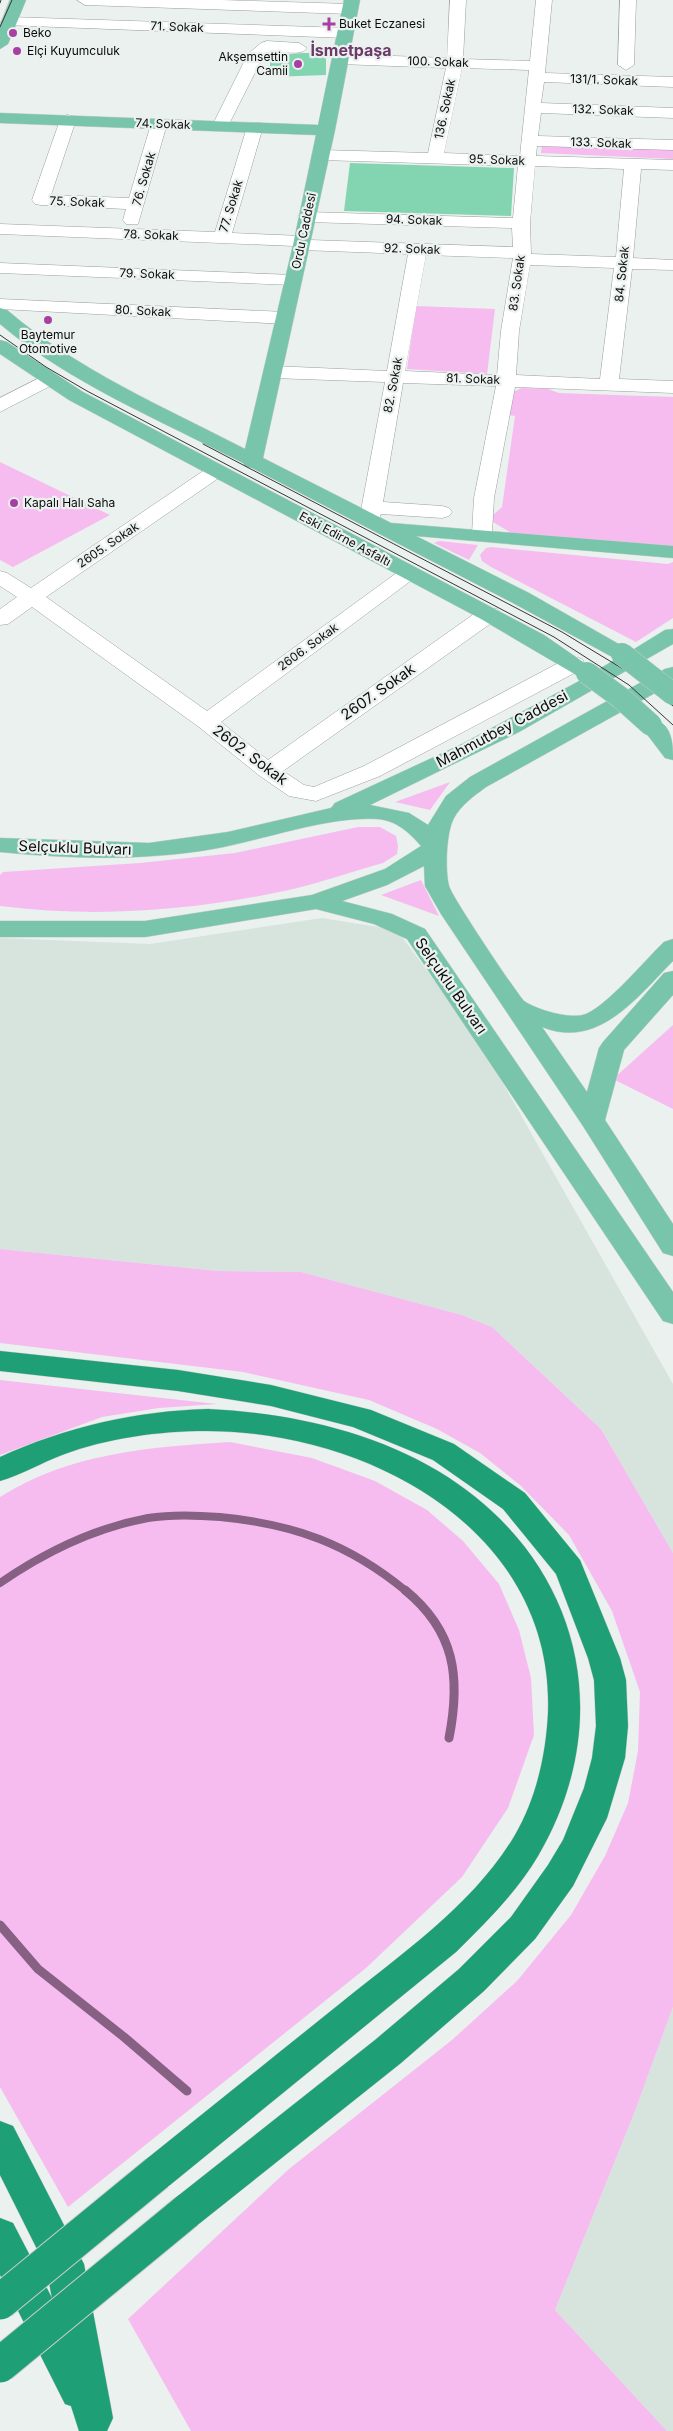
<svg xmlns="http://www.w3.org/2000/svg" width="673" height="2431" viewBox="0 0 673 2431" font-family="Inter,sans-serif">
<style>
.built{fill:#d7e4dd}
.green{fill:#f6bcf0}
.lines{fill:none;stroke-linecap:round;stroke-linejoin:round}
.stream-far1{stroke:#876184;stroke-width:8}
.stream{stroke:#876184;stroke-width:9}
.building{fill:#83d5b1}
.minor-casing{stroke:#9a9f9d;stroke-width:1}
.major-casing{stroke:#cecece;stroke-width:1}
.highway-casing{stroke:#cecece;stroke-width:1}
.minor{fill:#fff;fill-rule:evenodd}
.major{fill:#78c5ac;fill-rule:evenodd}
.highway{fill:#1e9f75;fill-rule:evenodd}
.tram{stroke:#353837;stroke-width:1}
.major-bridge-casing{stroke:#cecece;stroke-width:23;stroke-linecap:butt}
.highway-bridge-casing{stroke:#cecece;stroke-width:37;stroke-linecap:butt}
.major-bridge{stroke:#78c5ac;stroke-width:22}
.highway-bridge{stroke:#1e9f75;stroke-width:35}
.poi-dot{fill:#a83fa2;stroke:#ebf1ee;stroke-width:2}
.labels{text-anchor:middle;stroke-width:4.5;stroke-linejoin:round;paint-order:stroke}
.far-poi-label{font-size:12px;fill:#0a0c0b;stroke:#ebf1ee;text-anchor:start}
.far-street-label{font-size:12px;fill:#0a0c0b;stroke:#ebf1ee}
.street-label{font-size:15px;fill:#0a0c0b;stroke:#ebf1ee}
.far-district-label{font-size:16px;font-weight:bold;fill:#6d3969;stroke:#ebf1ee}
</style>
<rect width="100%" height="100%" fill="#ebf1ee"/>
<g class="built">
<polygon points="322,918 397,930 479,1041 673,1384 673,1553 601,1429 492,1327 462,1315 301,1272 218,1271 0,1249 0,938 150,944"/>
<polygon points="673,2007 673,2431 667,2431 555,2310 635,2111"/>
</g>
<g class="green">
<polygon points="542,145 673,150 673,159 541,153"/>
<polygon points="416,306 495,309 487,374 407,369"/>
<polygon points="522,388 548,389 559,393 673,397 673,548 513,534 493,522 493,515 502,507 515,416 508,415 513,392"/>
<polygon points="0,462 110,515 13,567 0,560"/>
<polygon points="439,541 478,545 469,560 434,543"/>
<polygon points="491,547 668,564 673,562 673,618 636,642 491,567 482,561 480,555 486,548"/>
<polygon points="450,782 430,810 395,802"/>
<path d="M358 827H380L396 836 398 846 397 854 383 863C350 872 317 884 284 891 191 911 95 918 0 906V875L3 872 140 863 235 853Z"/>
<polygon points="421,880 439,916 381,895"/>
<polygon points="673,1025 673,1109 613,1079"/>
<polygon points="0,1249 218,1271 301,1272 462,1315 492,1327 601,1429 673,1553 673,2007 635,2111 555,2310 667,2431 191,2431 128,2319 289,2169 452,2040 517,1981 571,1915 605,1856 628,1803 638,1751 640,1692 612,1611 569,1535 520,1485 480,1453 437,1429 369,1400 243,1372 0,1343"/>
<polygon points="0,1380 217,1404 159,1408 102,1417 0,1455"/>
<path d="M230 1442 312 1458 375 1481 427 1510 463 1541 499 1584 519 1630 531 1678 534 1735 508 1808 462 1877 366 1968 68 2207 0 2087V1497C69 1453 150 1447 230 1442Z"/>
</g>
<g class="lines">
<path class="stream-far1" d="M0 1583C45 1552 94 1528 148 1518 172 1514 196 1515 220 1517 294 1524 349 1544 406 1591"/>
<g class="stream">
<path d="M405 1590C455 1631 461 1677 449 1738"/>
<polyline points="0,1925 38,1969 124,2037 187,2091"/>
</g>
</g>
<g class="building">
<polygon points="303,53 326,53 326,75 270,77 270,56"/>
<polygon points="350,163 514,168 511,216 344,211"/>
</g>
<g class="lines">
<g class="minor-casing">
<g id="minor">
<polygon points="77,0 220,0 350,4 358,9 350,14 85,5"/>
<path d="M450 0H466L463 59 530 61 536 0H552L545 73 673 77V87L544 82 541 103 673 108V118L541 113 538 136 673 140V150L537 146 536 156 673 160V170L641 169 633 258 673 260V270L632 269 619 379 673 381V393L515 387 494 498 492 534 489 538 482 540 475 538 472 534 474 498 496 386 403 383 383 502 442 506 449 508 452 512 449 516 442 518 381 514 376 525 369 527 362 525 359 521 385 382 273 378 266 376 264 372 266 368 273 366 387 371 408 254 302 250 294 246 0 234V224L215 232 247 127 249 123H261L263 127 232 233 302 236 310 240 513 247 512 228 307 222 301 221 298 217 301 213 307 212 513 218 518 166 321 160 315 159 313 155 315 151 321 150 428 153 446 68 340 64 332 59 340 54 447 58ZM462 68 529 70 520 156 444 153ZM535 166 624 169 616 257 531 254 530 223ZM426 255 513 258 501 331 497 375 405 371ZM530 265 614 268 600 379 516 375 519 331Z"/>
<polygon points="620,0 636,0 634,65 626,70 618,65"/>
<polygon points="9,17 346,28 354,33 346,38 4,25 1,22"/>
<path d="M267 41 299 43 307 48C299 59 277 46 263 57L228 126 226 130H214L212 126 248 54 261 43Z"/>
<polygon points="68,115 74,117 76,120 51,195 129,198 151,124 153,121 165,121 167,124 138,224 126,224 123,220 126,209 41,205 35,204 32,200 60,120 62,117"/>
<polygon points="0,263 293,275 299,276 302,280 299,284 293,285 0,273"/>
<polygon points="0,299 285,312 292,314 294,318 292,322 285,324 0,309"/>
<polygon points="49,373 56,375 59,379 56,383 0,412 0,398"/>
<polygon points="216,465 223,467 226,471 223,475 46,597 207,711 402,569 409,567 416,569 420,573 416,577 221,722 268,760 481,609 489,608 497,609 500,614 497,619 283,771 304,785 314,787 364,766 566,659 574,657 582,659 585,664 582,669 380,776 316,801 289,796 260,776 199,727 32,607 8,624 0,625 0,609 17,597 0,586 0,571 7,573 31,588 209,467"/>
</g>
</g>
<g class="major-casing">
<g id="major">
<polygon points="10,0 26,0 8,44 0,49 0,25"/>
<path d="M344 0H360L335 130 263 458 391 523 673 546V558L416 536 529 593 631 651 665 630 673 629V644L519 732 370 805 409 813 428 825 446 796 470 777 665 669 673 667V683L486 787C474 796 461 805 454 818 446 832 445 871 449 886 452 897 517 994 524 1001 537 1010 571 1020 586 1014 609 1004 645 960 664 942L673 939V961C638 996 599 1050 542 1027L587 1092 599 1048 603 1042 664 973 673 971V995L624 1050 605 1120 673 1224V1256L663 1253 583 1126 441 914 425 886 424 866 387 885 342 901 392 914 425 929 673 1292V1324L663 1321 407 939 374 924 316 909 145 937H0V921H145L312 895 385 869 421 846C410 833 396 820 377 819 327 816 264 840 213 849 143 861 71 859 0 852V838L149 843 228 832 331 808 335 803 462 744 583 679 481 619 69 400 0 354V340L7 342 83 392 544 635 596 671 616 659 513 603 252 468 245 466 243 463C162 421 69 383 0 324V308L7 310C77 370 164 407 245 449L293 245 316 135 0 123V113L318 125Z"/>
<path d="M651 718C672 723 673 742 673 760L665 758 640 725 643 720Z"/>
</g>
</g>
<g class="highway-casing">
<g id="highway">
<polygon points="0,1351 178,1370 271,1385 371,1410 454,1444 525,1493 580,1560 620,1658 626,1680 628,1726 625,1758 607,1818 573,1886 535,1939 484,1991 401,2063 200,2223 187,2228 174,2223 168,2211 174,2199 375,2040 459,1969 511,1917 548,1865 563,1840 584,1788 592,1758 596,1726 594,1680 588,1658 556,1574 503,1509 433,1460 353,1427 271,1406 178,1391 0,1371"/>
<path d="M208 1409C287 1413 369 1430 438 1471 578 1555 621 1714 538 1856 517 1892 486 1922 456 1952L170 2185 157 2190 144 2185 138 2173 144 2161C210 2108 276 2055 342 2002 404 1952 474 1904 515 1835 536 1799 546 1755 548 1713 555 1530 368 1431 206 1431 159 1431 107 1438 62 1455 41 1463 21 1475 0 1481V1457C66 1427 135 1411 208 1409Z"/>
<polygon points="0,2121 13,2126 84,2264 113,2418 107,2431 79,2431 71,2406 65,2404 0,2275 0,2218 13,2223 52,2298 46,2267 0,2175"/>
</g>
</g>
<use href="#minor" class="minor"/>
<use href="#major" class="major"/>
<use href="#highway" class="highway"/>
<g class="tram">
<polyline points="0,3 1,0"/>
<polyline points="0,27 12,0"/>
<polyline points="0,335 46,367 87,391 554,637 629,685 673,725"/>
<polyline points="203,444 562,632 638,678 673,706"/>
</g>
<g class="major-bridge-casing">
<g id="major-bridge">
<polyline points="622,654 673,694"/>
<polyline points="587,673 621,698 651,725"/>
</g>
</g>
<g class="highway-bridge-casing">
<g id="highway-bridge">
<polyline points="0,2302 157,2173"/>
<polyline points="0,2365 187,2211"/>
</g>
</g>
<use href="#major-bridge" class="major-bridge"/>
<use href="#highway-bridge" class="highway-bridge"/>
</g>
<g class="poi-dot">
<path d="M326.5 16.5h5v5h5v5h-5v5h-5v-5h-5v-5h5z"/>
<circle cx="13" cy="33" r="5"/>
<circle cx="17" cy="51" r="5"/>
<circle cx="298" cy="64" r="5"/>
<circle cx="48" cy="320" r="5"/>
<circle cx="14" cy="503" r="5"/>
</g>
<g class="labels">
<g class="far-poi-label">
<text x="339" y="28">Buket Eczanesi</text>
<text x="23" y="37">Beko</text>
<text x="27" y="55">Elçi Kuyumculuk</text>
<text x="288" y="61" text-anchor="end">Akşemsettin<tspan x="288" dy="14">Camii</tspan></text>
<text x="48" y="339" text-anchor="middle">Baytemur<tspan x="48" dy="14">Otomotive</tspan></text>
<text x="24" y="507">Kapalı Halı Saha</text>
</g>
<g class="far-street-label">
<text transform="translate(177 27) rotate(2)" y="4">71. Sokak</text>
<text transform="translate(438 62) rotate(2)" y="4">100. Sokak</text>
<text transform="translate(604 80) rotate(2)" y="4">131/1. Sokak</text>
<text transform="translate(445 109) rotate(-78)" y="4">136. Sokak</text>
<text transform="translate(603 110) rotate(2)" y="4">132. Sokak</text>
<text transform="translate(163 124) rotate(2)" y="4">74. Sokak</text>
<text transform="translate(601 143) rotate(2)" y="4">133. Sokak</text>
<text transform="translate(497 160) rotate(2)" y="4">95. Sokak</text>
<text transform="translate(144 179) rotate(-74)" y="4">76. Sokak</text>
<text transform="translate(77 202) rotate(2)" y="4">75. Sokak</text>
<text transform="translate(231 206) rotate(-73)" y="4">77. Sokak</text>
<text transform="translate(414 220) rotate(2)" y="4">94. Sokak</text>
<text transform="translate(304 231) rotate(-78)" y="4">Ordu Caddesi</text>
<text transform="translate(151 235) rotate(2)" y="4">78. Sokak</text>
<text transform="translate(412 249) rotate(2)" y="4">92. Sokak</text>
<text transform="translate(147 274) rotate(2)" y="4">79. Sokak</text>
<text transform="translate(622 274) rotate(-84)" y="4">84. Sokak</text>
<text transform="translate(517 283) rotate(-82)" y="4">83. Sokak</text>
<text transform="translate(143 311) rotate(3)" y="4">80. Sokak</text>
<text transform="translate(473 379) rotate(2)" y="4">81. Sokak</text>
<text transform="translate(393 385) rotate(-79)" y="4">82. Sokak</text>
<text transform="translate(345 539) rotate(28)" y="4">Eski Edirne Asfaltı</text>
<text transform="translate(108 545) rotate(-34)" y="4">2605. Sokak</text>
<text transform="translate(308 647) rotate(-36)" y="4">2606. Sokak</text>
</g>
<g class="street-label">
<text transform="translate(378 692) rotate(-35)" y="5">2607. Sokak</text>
<text transform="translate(502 729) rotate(-28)" y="5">Mahmutbey Caddesi</text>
<text transform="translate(250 755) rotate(37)" y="5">2602. Sokak</text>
<text transform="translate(75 848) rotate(2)" y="5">Selçuklu Bulvarı</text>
<text transform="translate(451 986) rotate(55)" y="5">Selçuklu Bulvarı</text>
</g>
<g class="far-district-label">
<text x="351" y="56">İsmetpaşa</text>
</g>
</g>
</svg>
